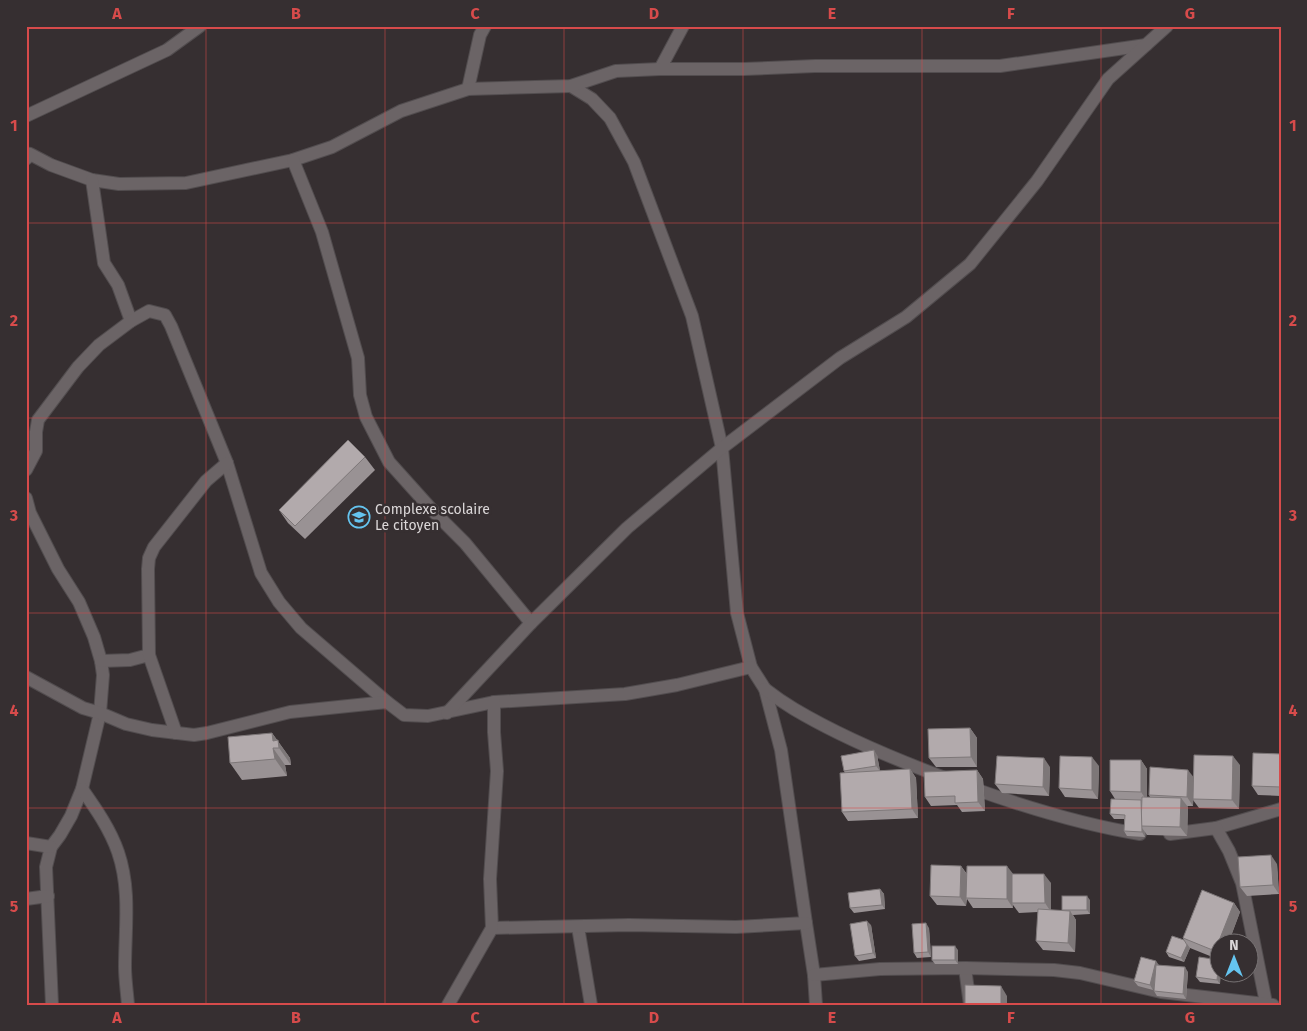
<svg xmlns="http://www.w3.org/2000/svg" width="1307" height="1031" viewBox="0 0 1307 1031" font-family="'Fira Sans',sans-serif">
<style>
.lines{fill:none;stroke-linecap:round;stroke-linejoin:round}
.street-casing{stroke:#524d4f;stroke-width:14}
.street{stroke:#6b6466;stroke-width:12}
.wall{fill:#999294}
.shaded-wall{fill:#7d7778}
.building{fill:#b2aaac;stroke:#7d7778}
.grid{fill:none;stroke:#d74b4b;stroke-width:1;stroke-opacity:0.55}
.labels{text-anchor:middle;stroke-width:5;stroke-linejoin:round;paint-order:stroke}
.poi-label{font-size:14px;fill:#dcd8d9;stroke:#362f31;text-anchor:start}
.neatline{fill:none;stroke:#d74b4b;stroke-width:2}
.grid-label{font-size:16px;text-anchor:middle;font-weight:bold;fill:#d74b4b}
</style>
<rect width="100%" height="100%" fill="#362f31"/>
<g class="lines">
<g class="street-casing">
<g id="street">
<polyline points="660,69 683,26"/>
<polyline points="571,86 592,99 610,118 634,162 692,316 722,448 737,613 751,667 765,689 781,750 806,923 814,975 816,1005"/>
<polyline points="468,89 480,35 485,26"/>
<polyline points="26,116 167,50 200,26"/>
<polyline points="26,159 30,154 51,165 92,180 119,184 186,183 293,160 332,147 401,111 468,89 571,86 616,71 660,69 744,69 815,66 1000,66 1146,45"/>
<polyline points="293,160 322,232 358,358 360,395 366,417 389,462 433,511 465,543 531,623"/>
<polyline points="92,180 104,263 118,285 131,321"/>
<polyline points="26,470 36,451 36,432 38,420 78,367 99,345 131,321 149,311 165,315 171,326 227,463 261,573 279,602 301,628 387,702"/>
<polyline points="26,498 30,513 58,569 79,602 94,637 101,661 103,675 100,713 82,789 71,816 60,835 51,847 46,867 52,1005"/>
<polyline points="101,661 130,660 149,655"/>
<polyline points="26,677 83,708 100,713 126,724 152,730 194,735 207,733 290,712 387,702 404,715 428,716 494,702 625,694 677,685 751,667"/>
<path d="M765 689C774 696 784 703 794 709 841 737 894 759 945 778"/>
<polyline points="447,713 531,623 627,528 722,448 840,358 906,317 970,264 1037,181 1108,79 1167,26"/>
<polyline points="176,733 149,655 148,569 149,558 154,547 206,481 227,463"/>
<path d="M969 787C1022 806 1084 825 1140 834"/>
<path d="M82 789C96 809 110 829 118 852 131 890 125 928 125 967 125 979 127 992 128 1005"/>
<polyline points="1216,828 1281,809"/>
<polyline points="1170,834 1216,828 1229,851 1242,883 1266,1003"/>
<polyline points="26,843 51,847"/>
<polyline points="26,899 48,896"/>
<polyline points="578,927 591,1005"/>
<polyline points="492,928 629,925 736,927 806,923"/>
<polyline points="965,968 970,1005"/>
<polyline points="814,975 880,969 965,968 1054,970 1080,973 1161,992 1273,1005"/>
<polyline points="448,1005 492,928 490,879 497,771 494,732 494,702"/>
</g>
</g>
<use href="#street" class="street"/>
</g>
<g class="wall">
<polygon points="365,457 375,470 305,539 288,523 279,510"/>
<polygon points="970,728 977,738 977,767 936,767 929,758"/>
<polygon points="272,733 290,758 291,765 285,765 287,776 242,780 230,763"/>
<polygon points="1281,754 1281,796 1258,795 1252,786"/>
<polygon points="877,755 880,771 910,769 916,778 918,818 848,821 842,812 845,773 844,771"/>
<polygon points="1141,760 1147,769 1147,797 1150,797 1149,795 1193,777 1240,765 1239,809 1199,808 1193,800 1193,806 1187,806 1188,807 1187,836 1147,835 1145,832 1145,837 1127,836 1124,831 1124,819 1114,819 1110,814 1115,799 1110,791"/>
<polygon points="1099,766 1098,799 1065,797 1059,788"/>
<polygon points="1050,767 1049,796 1002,793 995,784"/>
<polygon points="977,770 983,779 985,811 962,812 957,805 931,806 925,797"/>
<polygon points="1277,864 1279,894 1247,896 1240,887"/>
<polygon points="961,866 967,874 1013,874 1051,883 1051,910 1062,910 1090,900 1090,914 1073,915 1076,920 1075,952 1043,950 1036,941 1038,912 1019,913 1013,905 1013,908 973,908 967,899 966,906 937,905 930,896"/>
<polygon points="880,889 884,894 885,909 854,913 850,908"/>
<polygon points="1234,903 1240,912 1228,944 1220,944 1220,960 1190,948 1184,962 1169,957 1166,952 1184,940 1183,938"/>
<polygon points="871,925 876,958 859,961 855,956"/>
<polygon points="929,928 931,957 917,958 914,953"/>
<polygon points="958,950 958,964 935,964 932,960"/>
<polygon points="1220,961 1220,984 1200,982 1196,977"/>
<polygon points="1159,965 1188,972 1186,999 1157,996 1154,991 1154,984 1153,990 1138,986 1134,981"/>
</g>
<g class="shaded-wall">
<polygon points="970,728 977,738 977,767 971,757"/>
<polygon points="272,733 290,758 291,765 279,748 273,741"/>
<polygon points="273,748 285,765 287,776 275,759"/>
<polygon points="874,750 877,755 880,771 876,766"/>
<polygon points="1233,756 1240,765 1239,809 1232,800"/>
<polygon points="1092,757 1099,766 1098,799 1092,790"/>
<polygon points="1044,758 1050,767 1049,796 1043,787"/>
<polygon points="1141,760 1147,769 1147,801 1141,792"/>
<polygon points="910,769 916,778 918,818 912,809"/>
<polygon points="977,770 983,779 985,811 978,802"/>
<polygon points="1188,770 1195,779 1193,806 1187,797"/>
<polygon points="1181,798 1188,807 1187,836 1180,827"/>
<polygon points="1142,828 1145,832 1145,837 1142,832"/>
<polygon points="1271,855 1277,864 1279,894 1273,885"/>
<polygon points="961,866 967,875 966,906 960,897"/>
<polygon points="1007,866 1014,875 1012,903 1013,905 1013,908 1007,899"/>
<polygon points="1044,874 1051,883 1051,912 1045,903"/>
<polygon points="880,889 884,894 885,909 882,905"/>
<polygon points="1087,896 1090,900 1090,914 1087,910"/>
<polygon points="1234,903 1240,912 1228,944 1220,944 1220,958 1215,951"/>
<polygon points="1070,911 1076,920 1075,952 1068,943"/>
<polygon points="867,921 871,925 876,958 873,953"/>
<polygon points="926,923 929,928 931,957 928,952"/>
<polygon points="1187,944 1190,948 1184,962 1181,958"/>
<polygon points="955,946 958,950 958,964 955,960"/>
<polygon points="1219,960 1220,961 1220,974 1221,974 1220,984 1217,980"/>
<polygon points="1156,961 1159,965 1153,990 1150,985"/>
<polygon points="1185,967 1188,972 1186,999 1183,994"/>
<polygon points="1001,986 1007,996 1007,1005 1001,1005"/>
</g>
<g class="building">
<polygon points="348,440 365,457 295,526 279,510"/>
<polygon points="970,728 971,757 929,758 928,729"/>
<polygon points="272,733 273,741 278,740 279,748 273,748 275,759 230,763 228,737"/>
<polygon points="874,750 876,766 844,771 841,756"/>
<polygon points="1253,753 1281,754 1281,787 1252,786"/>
<polygon points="1194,755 1233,756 1232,800 1193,799"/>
<polygon points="997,756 1044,758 1043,787 995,784"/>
<polygon points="1060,756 1092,757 1092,790 1059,788"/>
<polygon points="1110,760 1141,760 1141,792 1110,791"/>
<polygon points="1150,767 1188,770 1187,797 1149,795"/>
<polygon points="910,769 912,809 842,812 840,773"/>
<polygon points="977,770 978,802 955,803 955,796 925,797 924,772"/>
<polygon points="1142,797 1181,798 1180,827 1141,826"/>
<polygon points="1111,799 1141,800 1142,832 1124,831 1125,815 1110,814"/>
<polygon points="1271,855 1273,885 1240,887 1238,857"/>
<polygon points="931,865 961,866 960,897 930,896"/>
<polygon points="967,866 1007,866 1007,899 966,898"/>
<polygon points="1012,874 1044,874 1045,903 1012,903"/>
<polygon points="880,889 882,905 850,908 848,893"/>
<polygon points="1202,890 1234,903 1215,951 1183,938"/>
<rect x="1062" y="896" width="25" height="14"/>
<polygon points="1038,909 1070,911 1068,943 1036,941"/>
<polygon points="867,921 873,953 855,956 850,924"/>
<polygon points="926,923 928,952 914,953 912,924"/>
<polygon points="1172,936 1184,940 1187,945 1181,958 1166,952"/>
<rect x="932" y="946" width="23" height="14"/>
<polygon points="1141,957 1156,961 1150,985 1134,981"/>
<polygon points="1199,957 1219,960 1217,980 1196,977"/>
<polygon points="1156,965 1185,967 1183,994 1154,991"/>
<polygon points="965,985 1001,986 1001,1005 965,1005"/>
</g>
<path class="grid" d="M206 26V1005M385 26V1005M564 26V1005M743 26V1005M922 26V1005M1101 26V1005M26 223H1281M26 418H1281M26 613H1281M26 808H1281"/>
<defs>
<g id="school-ring" transform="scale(1.125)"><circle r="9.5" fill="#362f31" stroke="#65c4ef" stroke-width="1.5"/><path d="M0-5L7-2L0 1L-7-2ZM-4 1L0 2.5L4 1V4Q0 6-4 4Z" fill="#65c4ef"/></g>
</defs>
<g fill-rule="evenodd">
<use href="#school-ring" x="359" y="517"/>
</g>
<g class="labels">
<g class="poi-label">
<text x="375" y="514">Complexe scolaire<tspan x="375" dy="16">Le citoyen</tspan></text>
</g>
</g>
<rect width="1307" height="1031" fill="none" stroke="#362f31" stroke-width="55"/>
<g transform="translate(1234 958)"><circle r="24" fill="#362f31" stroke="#787374"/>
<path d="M0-4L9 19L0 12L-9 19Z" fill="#65c4ef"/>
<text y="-8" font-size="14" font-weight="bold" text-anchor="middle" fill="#dcd8d9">N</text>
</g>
<rect x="28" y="28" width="1252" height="976" class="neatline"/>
<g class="grid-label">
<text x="117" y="19">A</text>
<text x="296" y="19">B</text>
<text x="475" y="19">C</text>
<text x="654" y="19">D</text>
<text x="832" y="19">E</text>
<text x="1011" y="19">F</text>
<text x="1190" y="19">G</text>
<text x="14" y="131">1</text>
<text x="1293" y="131">1</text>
<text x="14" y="326">2</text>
<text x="1293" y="326">2</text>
<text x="14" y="521">3</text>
<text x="1293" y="521">3</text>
<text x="14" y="716">4</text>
<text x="1293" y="716">4</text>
<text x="14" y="912">5</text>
<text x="1293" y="912">5</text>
<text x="117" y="1023">A</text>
<text x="296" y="1023">B</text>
<text x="475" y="1023">C</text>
<text x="654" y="1023">D</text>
<text x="832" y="1023">E</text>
<text x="1011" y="1023">F</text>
<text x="1190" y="1023">G</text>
</g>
</svg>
